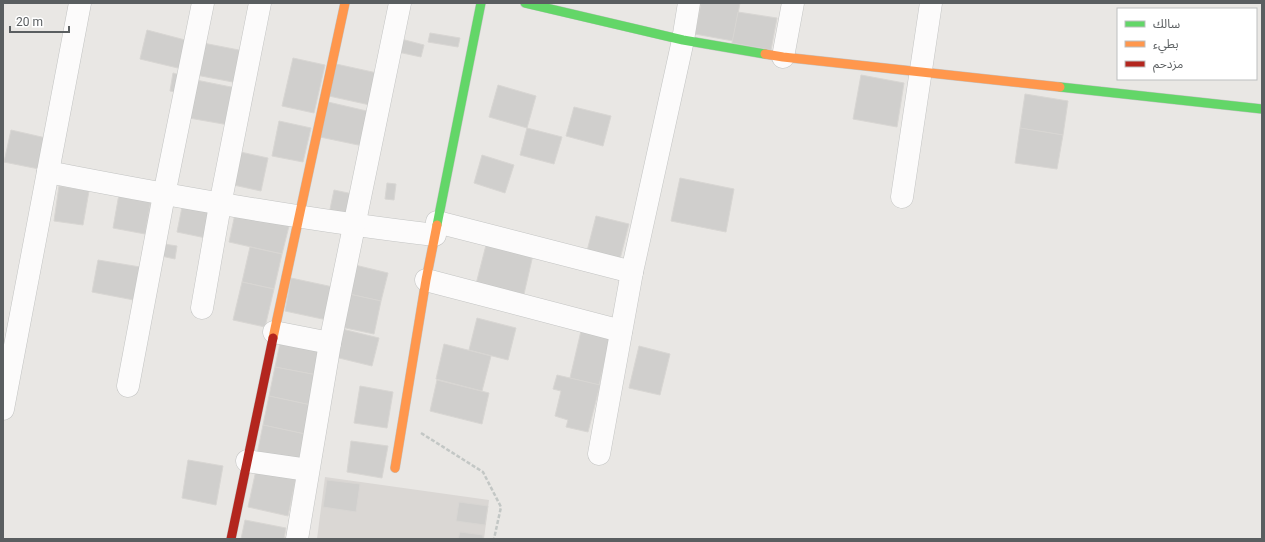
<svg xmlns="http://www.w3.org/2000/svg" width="1265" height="542" viewBox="0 0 1265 542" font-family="Roboto,'Noto Sans Arabic',sans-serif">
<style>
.education{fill:#dad7d4}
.building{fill:#d0cfcd;stroke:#d8d6d3}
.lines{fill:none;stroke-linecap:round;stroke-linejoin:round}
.street-casing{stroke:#c3c4c3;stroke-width:23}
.fast-casing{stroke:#c3c4c3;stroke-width:10}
.slow-casing{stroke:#c3c4c3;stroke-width:10}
.jam-casing{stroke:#c3c4c3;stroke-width:10}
.path{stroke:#c3c7c5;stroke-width:2.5;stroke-dasharray:4 2;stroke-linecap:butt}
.street{stroke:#fcfbfb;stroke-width:22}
.fast{stroke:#63d668;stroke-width:9}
.slow{stroke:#ff974d;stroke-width:9}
.jam{stroke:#b3261e;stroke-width:9}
</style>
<rect width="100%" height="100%" fill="#e9e7e4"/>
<polygon class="education" points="325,477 489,500 484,539 317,539"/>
<g class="building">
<polygon points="701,3 740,3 733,41 695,34"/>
<polygon points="738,12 777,18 771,50 732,43"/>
<polygon points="147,30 189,41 182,69 140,59"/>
<polygon points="430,33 460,38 458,47 428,42"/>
<polygon points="401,39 424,45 421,57 398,52"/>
<polygon points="203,43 244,51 238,83 196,75"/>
<polygon points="293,58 325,65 314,113 282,106"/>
<polygon points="336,64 377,73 370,105 329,96"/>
<polygon points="173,73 180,75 176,92 170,91"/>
<polygon points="861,75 904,83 897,127 853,119"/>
<polygon points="196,80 236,88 229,125 189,118"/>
<polygon points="498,85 536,96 527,128 489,117"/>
<polygon points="1025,94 1068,101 1063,135 1020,128"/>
<polygon points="328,102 371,112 363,146 320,137"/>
<polygon points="574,107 611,116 603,146 566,136"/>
<polygon points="279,121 311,128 303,162 272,156"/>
<polygon points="527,128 562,137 554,164 520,155"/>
<polygon points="1020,128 1063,135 1057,169 1015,163"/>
<polygon points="11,130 46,138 39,169 4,162"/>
<polygon points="236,151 268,158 261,191 229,184"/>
<polygon points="482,155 514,165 505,193 474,183"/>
<polygon points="680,178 734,189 726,232 671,221"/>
<polygon points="387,183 396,184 394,200 385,199"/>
<polygon points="59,186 89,191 83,225 54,221"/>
<polygon points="334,190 353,194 348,218 329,214"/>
<polygon points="119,194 151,200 145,234 113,228"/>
<polygon points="182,207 211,212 206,238 177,232"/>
<polygon points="235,214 289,226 282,254 229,242"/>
<polygon points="596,216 629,224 619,263 586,255"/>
<polygon points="164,244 177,246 175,259 161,256"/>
<polygon points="486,245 533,255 524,294 476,284"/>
<polygon points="250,247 282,254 274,289 242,282"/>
<polygon points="98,260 140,267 134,300 92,292"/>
<polygon points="355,265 388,273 381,301 349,294"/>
<polygon points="291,278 333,287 327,320 285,311"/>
<polygon points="242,282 274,289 265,327 233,320"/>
<polygon points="349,294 381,301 374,334 341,327"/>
<polygon points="477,318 516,328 508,360 469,350"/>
<polygon points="342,329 379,338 372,366 335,357"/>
<polygon points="581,331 610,339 599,385 570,378"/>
<polygon points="281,338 322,346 317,375 275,367"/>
<polygon points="444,344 491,356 482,391 436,379"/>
<polygon points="639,346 670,354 660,395 629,388"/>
<polygon points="275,367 317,375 311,405 269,396"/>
<polygon points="557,375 600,385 588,432 566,427 568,420 555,416 561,391 553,389"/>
<polygon points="437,380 489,393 482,424 430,411"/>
<polygon points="360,386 393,392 387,428 354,423"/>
<polygon points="269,396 311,405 305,434 263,425"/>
<polygon points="263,425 305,434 298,463 257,454"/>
<polygon points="351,441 388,446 382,478 347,472"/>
<polygon points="188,460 223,466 216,505 182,498"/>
<polygon points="256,470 296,478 288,516 248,507"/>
<polygon points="327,480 360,484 356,512 323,507"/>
<polygon points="459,502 488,506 485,525 456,521"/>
<polygon points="245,520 286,528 284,539 241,539"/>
<polygon points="460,532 483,535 483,539 458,539"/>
</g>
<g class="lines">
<g class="street-casing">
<g id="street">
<polyline points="783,57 793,3"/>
<path d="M48 172C176 197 305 220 435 235"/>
<polyline points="902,197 931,3"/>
<polyline points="437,222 632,272"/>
<polyline points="426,280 621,331"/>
<polyline points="202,308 220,205 260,3"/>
<polyline points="274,332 330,343"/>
<polyline points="128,386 164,195 203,3"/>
<polyline points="3,409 80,3"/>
<polyline points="599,454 632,272 683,40 689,3"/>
<polyline points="247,461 308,470"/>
<polyline points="297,539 330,343 400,3"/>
</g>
</g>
<g class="fast-casing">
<g id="fast">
<polyline points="525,3 683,40 765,54"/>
<polyline points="1060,87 1262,109"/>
<polyline points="437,225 481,3"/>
</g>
</g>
<g class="slow-casing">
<g id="slow">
<polyline points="765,54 783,57 1060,87"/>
<polyline points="273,338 345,3"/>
<polyline points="395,468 426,280 437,225"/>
</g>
</g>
<g class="jam-casing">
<polyline id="jam" points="231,539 273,338"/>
</g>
<polyline class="path" points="421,433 483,472 501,507 494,539"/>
<use href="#street" class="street"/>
<use href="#fast" class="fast"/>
<use href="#slow" class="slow"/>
<use href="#jam" class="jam"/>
</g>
<rect width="1265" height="542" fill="none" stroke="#5a5e60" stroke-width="8"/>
<rect x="1117" y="8" width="140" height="72" fill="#ffffff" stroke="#bdbfbf"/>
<rect x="1125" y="21" width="20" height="6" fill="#63d668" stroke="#bdbfbf"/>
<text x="1153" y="28" font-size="12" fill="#5a5e60">سالك</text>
<rect x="1125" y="41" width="20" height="6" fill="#ff974d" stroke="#bdbfbf"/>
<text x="1153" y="48" font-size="12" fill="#5a5e60">بطيء</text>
<rect x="1125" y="61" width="20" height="6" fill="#b3261e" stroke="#bdbfbf"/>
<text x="1153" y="68" font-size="12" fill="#5a5e60">مزدحم</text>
<path d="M10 26v6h59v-6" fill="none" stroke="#5a5e60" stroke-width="2"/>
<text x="16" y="26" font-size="12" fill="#5a5e60" stroke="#ffffff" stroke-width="3" paint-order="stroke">20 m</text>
</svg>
